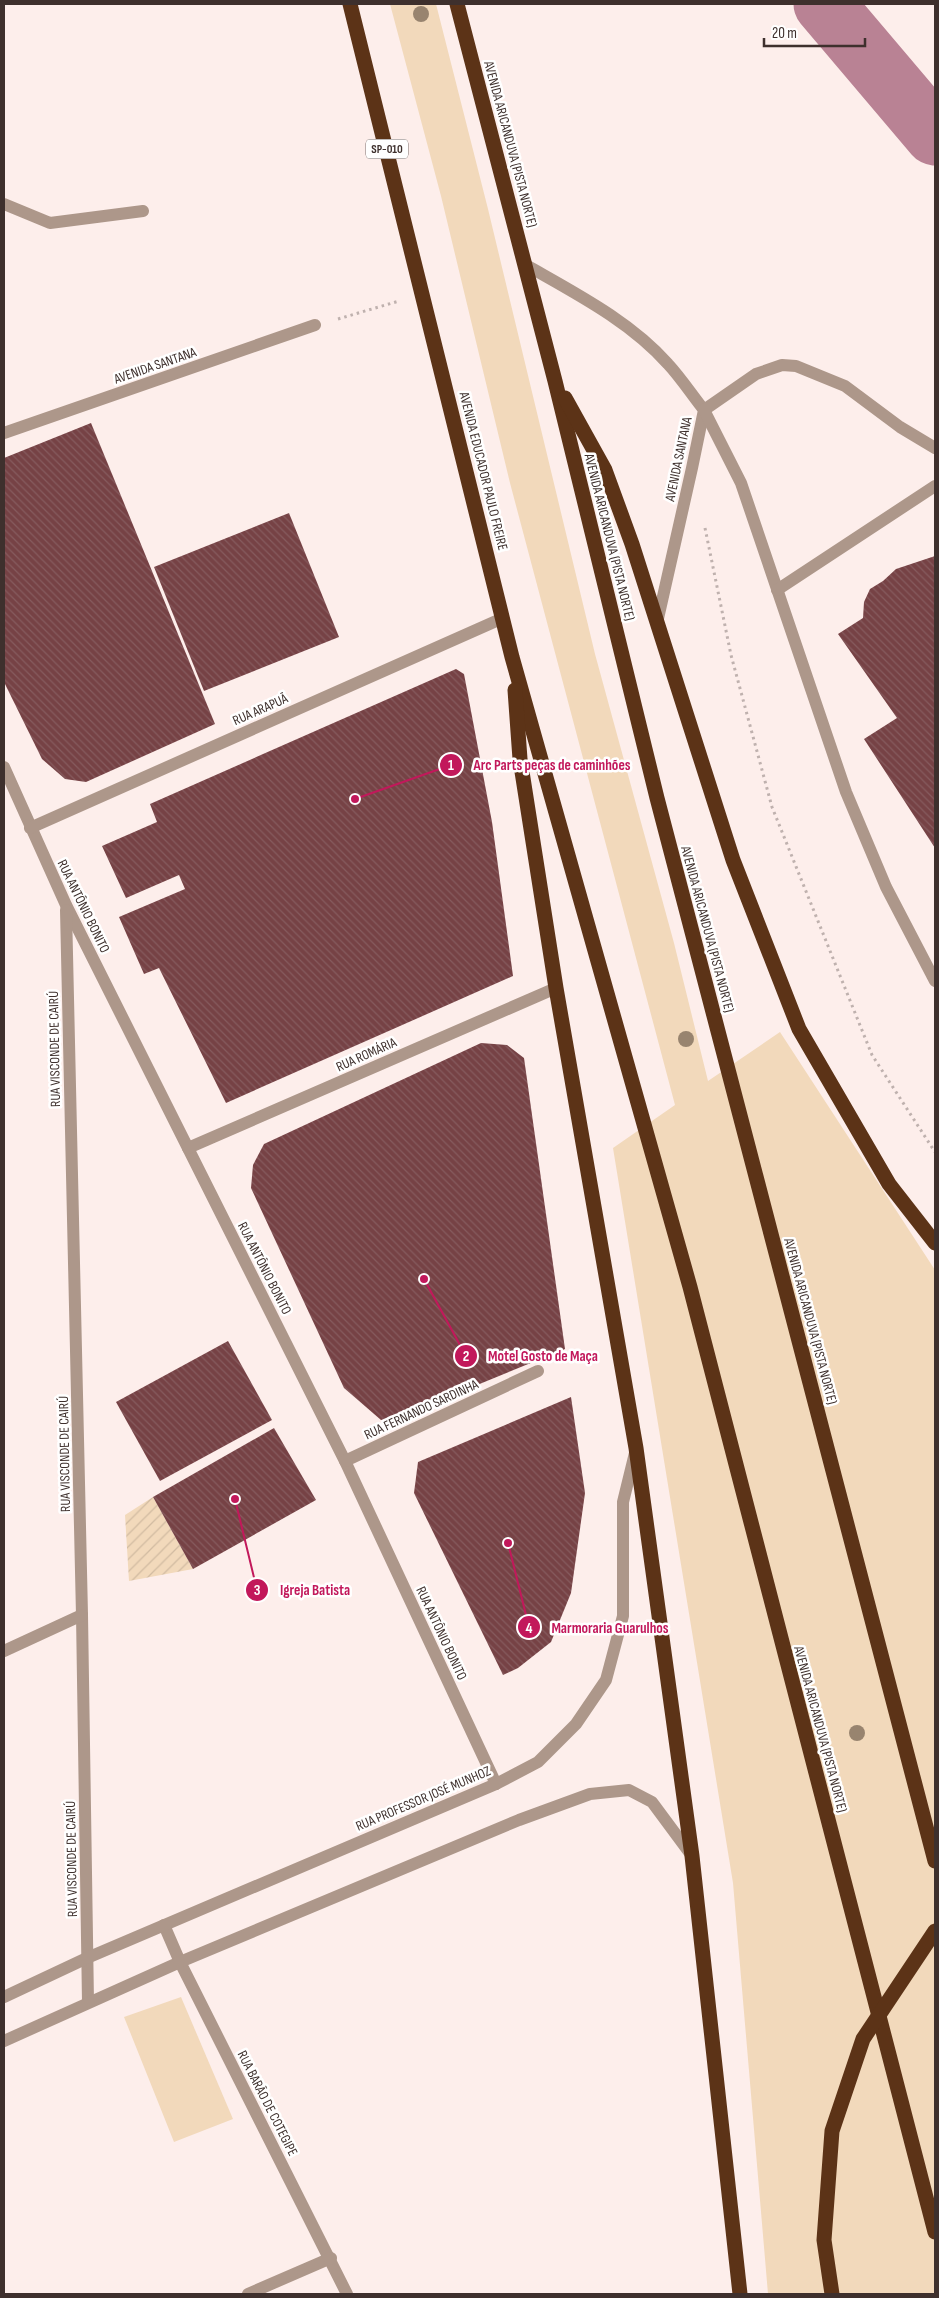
<svg xmlns="http://www.w3.org/2000/svg" width="939" height="2298" viewBox="0 0 939 2298" font-family="'Sofia Sans Condensed',sans-serif">
<style>
.grass{fill:#f2d9bb}
.garden{fill:url(#garden-furrows)}
.lines{fill:none;stroke-linecap:round;stroke-linejoin:round}
.river{stroke:#b98294;stroke-width:61}
.building{fill:url(#building-back-hatch)}
.path{stroke:#bfb1ae;stroke-width:3;stroke-dasharray:2.5 4;stroke-linecap:butt}
.minor{stroke:#ad978a;stroke-width:12}
.highway{stroke:#5c3317;stroke-width:15}
.highway-bridge{stroke:#5c3317;stroke-width:15}
.tree{fill:#98846f}
.labels{text-anchor:middle;stroke-width:5;stroke-linejoin:round;paint-order:stroke}
.shield{fill:#fff;stroke:#786e6c;stroke-width:1}
.shield-label{font-size:12px;font-weight:bold;fill:#3e302d}
.street-label{font-size:14px;fill:#3e302d;stroke:#fff}
.leader{fill:none;stroke:#c2185b;stroke-width:2}
.callout-dot{fill:#c2185b;stroke:#fff;stroke-width:2}
.mark-label{font-size:15px;text-anchor:middle;font-weight:bold;fill:#fff}
.callout-label{font-size:15px;text-anchor:middle;font-weight:bold;fill:#c2185b;stroke:#fff;stroke-width:5;stroke-linejoin:round;paint-order:stroke}
</style>
<defs>
<pattern id="garden-furrows" width="10" height="10" patternUnits="userSpaceOnUse" patternTransform="scale(1.25)"><rect width="10" height="10" fill="#f2d9bb"/><path d="M-1 1l2-2M0 10L10 0M9 11l2-2" fill="none" stroke="#d1bba1"/></pattern>
<pattern id="building-back-hatch" width="6" height="6" patternUnits="userSpaceOnUse" patternTransform="scale(1.25)"><rect width="6" height="6" fill="#764245"/><path d="M-1 5l2 2M0 0l6 6M5-1l2 2" fill="none" stroke="#865b5e"/></pattern>
</defs>
<rect width="100%" height="100%" fill="#fdeeeb"/>
<g class="grass">
<polygon points="390,4 436,4 488,209 595,654 674,943 708,1081 780,1032 935,1270 935,2294 768,2294 733,1883 613,1148 675,1105 510,483 441,196"/>
<polygon points="181,1997 233,2119 174,2142 124,2017"/>
</g>
<polygon class="garden" points="153,1497 193,1569 129,1581 125,1515"/>
<g class="lines">
<polyline class="river" points="824,4 935,135"/>
</g>
<g class="building">
<polygon points="91,423 215,724 86,782 65,779 42,759 4,682 4,458"/>
<polygon points="289,513 339,637 204,691 154,567"/>
<polygon points="935,556 935,848 864,739 897,718 838,634 863,618 864,602 870,589 883,581 896,569"/>
<polygon points="456,669 464,674 492,822 513,976 226,1103 159,968 144,974 119,917 185,889 179,875 126,898 102,846 157,822 150,804"/>
<polygon points="481,1043 507,1045 524,1058 565,1349 404,1415 381,1420 344,1388 251,1188 253,1165 264,1144"/>
<polygon points="228,1341 272,1420 160,1481 116,1402"/>
<polygon points="571,1397 585,1493 571,1593 551,1642 518,1668 503,1675 414,1493 418,1462"/>
<polygon points="274,1428 316,1500 193,1569 153,1497"/>
</g>
<g class="lines">
<g class="path">
<polyline points="338,319 399,301"/>
<polyline points="705,528 731,655 772,807 872,1055 935,1152"/>
</g>
<g class="minor">
<polyline points="4,204 50,223 143,211"/>
<path d="M526 265C575 293 630 321 668 364 681 378 692 395 704 410L692 468 657 623"/>
<polyline points="4,433 315,325"/>
<polyline points="935,448 900,427 845,386 796,366 782,365 756,374 704,410 741,483 846,792 886,887 935,981"/>
<polyline points="777,590 935,486"/>
<polyline points="4,767 66,905 345,1461 496,1784"/>
<polyline points="30,828 503,618"/>
<polyline points="66,910 82,1615 88,2002"/>
<polyline points="188,1148 556,988"/>
<polyline points="345,1461 538,1371"/>
<polyline points="4,1651 82,1615"/>
<polyline points="164,1925 180,1962 347,2294"/>
<polyline points="4,1997 87,1958 496,1784 538,1762 576,1724 606,1680 623,1616 623,1502 635,1453"/>
<polyline points="4,2041 180,1962 519,1820 590,1794 629,1790 652,1802 692,1856"/>
<polyline points="248,2294 331,2258"/>
</g>
<g class="highway">
<polyline points="350,4 512,657 690,1287 935,2232"/>
<polyline points="457,4 555,381 657,798 935,1861"/>
<polyline points="565,398 605,470 632,544 733,860 799,1029 889,1184 935,1243"/>
<polyline points="515,690 520,759 556,988 636,1448 692,1856 740,2294"/>
</g>
<polyline class="highway-bridge" points="832,2294 824,2240 832,2131 863,2039 935,1931"/>
</g>
<g class="tree">
<circle cx="421" cy="14" r="8"/>
<circle cx="686" cy="1039" r="8"/>
<circle cx="857" cy="1733" r="8"/>
</g>
<g class="labels">
<rect class="shield" x="366" y="139.5" width="42" height="19" rx="4"/>
<g class="shield-label">
<text x="387" y="153">SP-010</text>
</g>
<g class="street-label">
<text transform="translate(511 144) rotate(75)" y="5">AVENIDA ARICANDUVA (PISTA NORTE)</text>
<text transform="translate(155 365) rotate(-19)" y="5">AVENIDA SANTANA</text>
<text transform="translate(678 459) rotate(-78)" y="5">AVENIDA SANTANA</text>
<text transform="translate(484 471) rotate(76)" y="5">AVENIDA EDUCADOR PAULO FREIRE</text>
<text transform="translate(610 537) rotate(76)" y="5">AVENIDA ARICANDUVA (PISTA NORTE)</text>
<text transform="translate(260 709) rotate(-24)" y="5">RUA ARAPUÃ</text>
<text transform="translate(84 906) rotate(64)" y="5">RUA ANTÔNIO BONITO</text>
<text transform="translate(708 929) rotate(75)" y="5">AVENIDA ARICANDUVA (PISTA NORTE)</text>
<text transform="translate(54 1049) rotate(-91)" y="5">RUA VISCONDE DE CAIRÚ</text>
<text transform="translate(366 1054) rotate(-24)" y="5">RUA ROMÁRIA</text>
<text transform="translate(265 1268) rotate(63)" y="5">RUA ANTÔNIO BONITO</text>
<text transform="translate(811 1321) rotate(75)" y="5">AVENIDA ARICANDUVA (PISTA NORTE)</text>
<text transform="translate(421 1409) rotate(-25)" y="5">RUA FERNANDO SARDINHA</text>
<text transform="translate(64 1454) rotate(-91)" y="5">RUA VISCONDE DE CAIRÚ</text>
<text transform="translate(442 1633) rotate(65)" y="5">RUA ANTÔNIO BONITO</text>
<text transform="translate(821 1729) rotate(75)" y="5">AVENIDA ARICANDUVA (PISTA NORTE)</text>
<text transform="translate(423 1798) rotate(-23)" y="5">RUA PROFESSOR JOSÉ MUNHOZ</text>
<text transform="translate(71 1859) rotate(-91)" y="5">RUA VISCONDE DE CAIRÚ</text>
<text transform="translate(268 2103) rotate(63)" y="5">RUA BARÃO DE COTEGIPE</text>
</g>
</g>
<path class="leader" d="M355 799L451 765M424 1279L466 1356M235 1499L257 1590M508 1543L529 1627"/>
<g class="callout-dot">
<circle cx="355" cy="799" r="5"/>
<circle cx="424" cy="1279" r="5"/>
<circle cx="235" cy="1499" r="5"/>
<circle cx="508" cy="1543" r="5"/>
<circle cx="451" cy="765" r="12"/>
<circle cx="466" cy="1356" r="12"/>
<circle cx="257" cy="1590" r="12"/>
<circle cx="529" cy="1627" r="12"/>
</g>
<g class="mark-label">
<text x="451" y="770">1</text>
<text x="466" y="1361">2</text>
<text x="257" y="1595">3</text>
<text x="529" y="1633">4</text>
</g>
<g class="callout-label">
<text x="552" y="770">Arc Parts peças de caminhões</text>
<text x="543" y="1361">Motel Gosto de Maça</text>
<text x="315" y="1595">Igreja Batista</text>
<text x="610" y="1633">Marmoraria Guarulhos</text>
</g>
<rect width="939" height="2298" fill="none" stroke="#3e302d" stroke-width="10"/>
<path d="M764 38v8h101v-8" fill="none" stroke="#3e302d" stroke-width="2.5"/>
<text x="772" y="38" font-size="15" fill="#3e302d" stroke="#ffffff" stroke-width="4" paint-order="stroke">20 m</text>
</svg>
